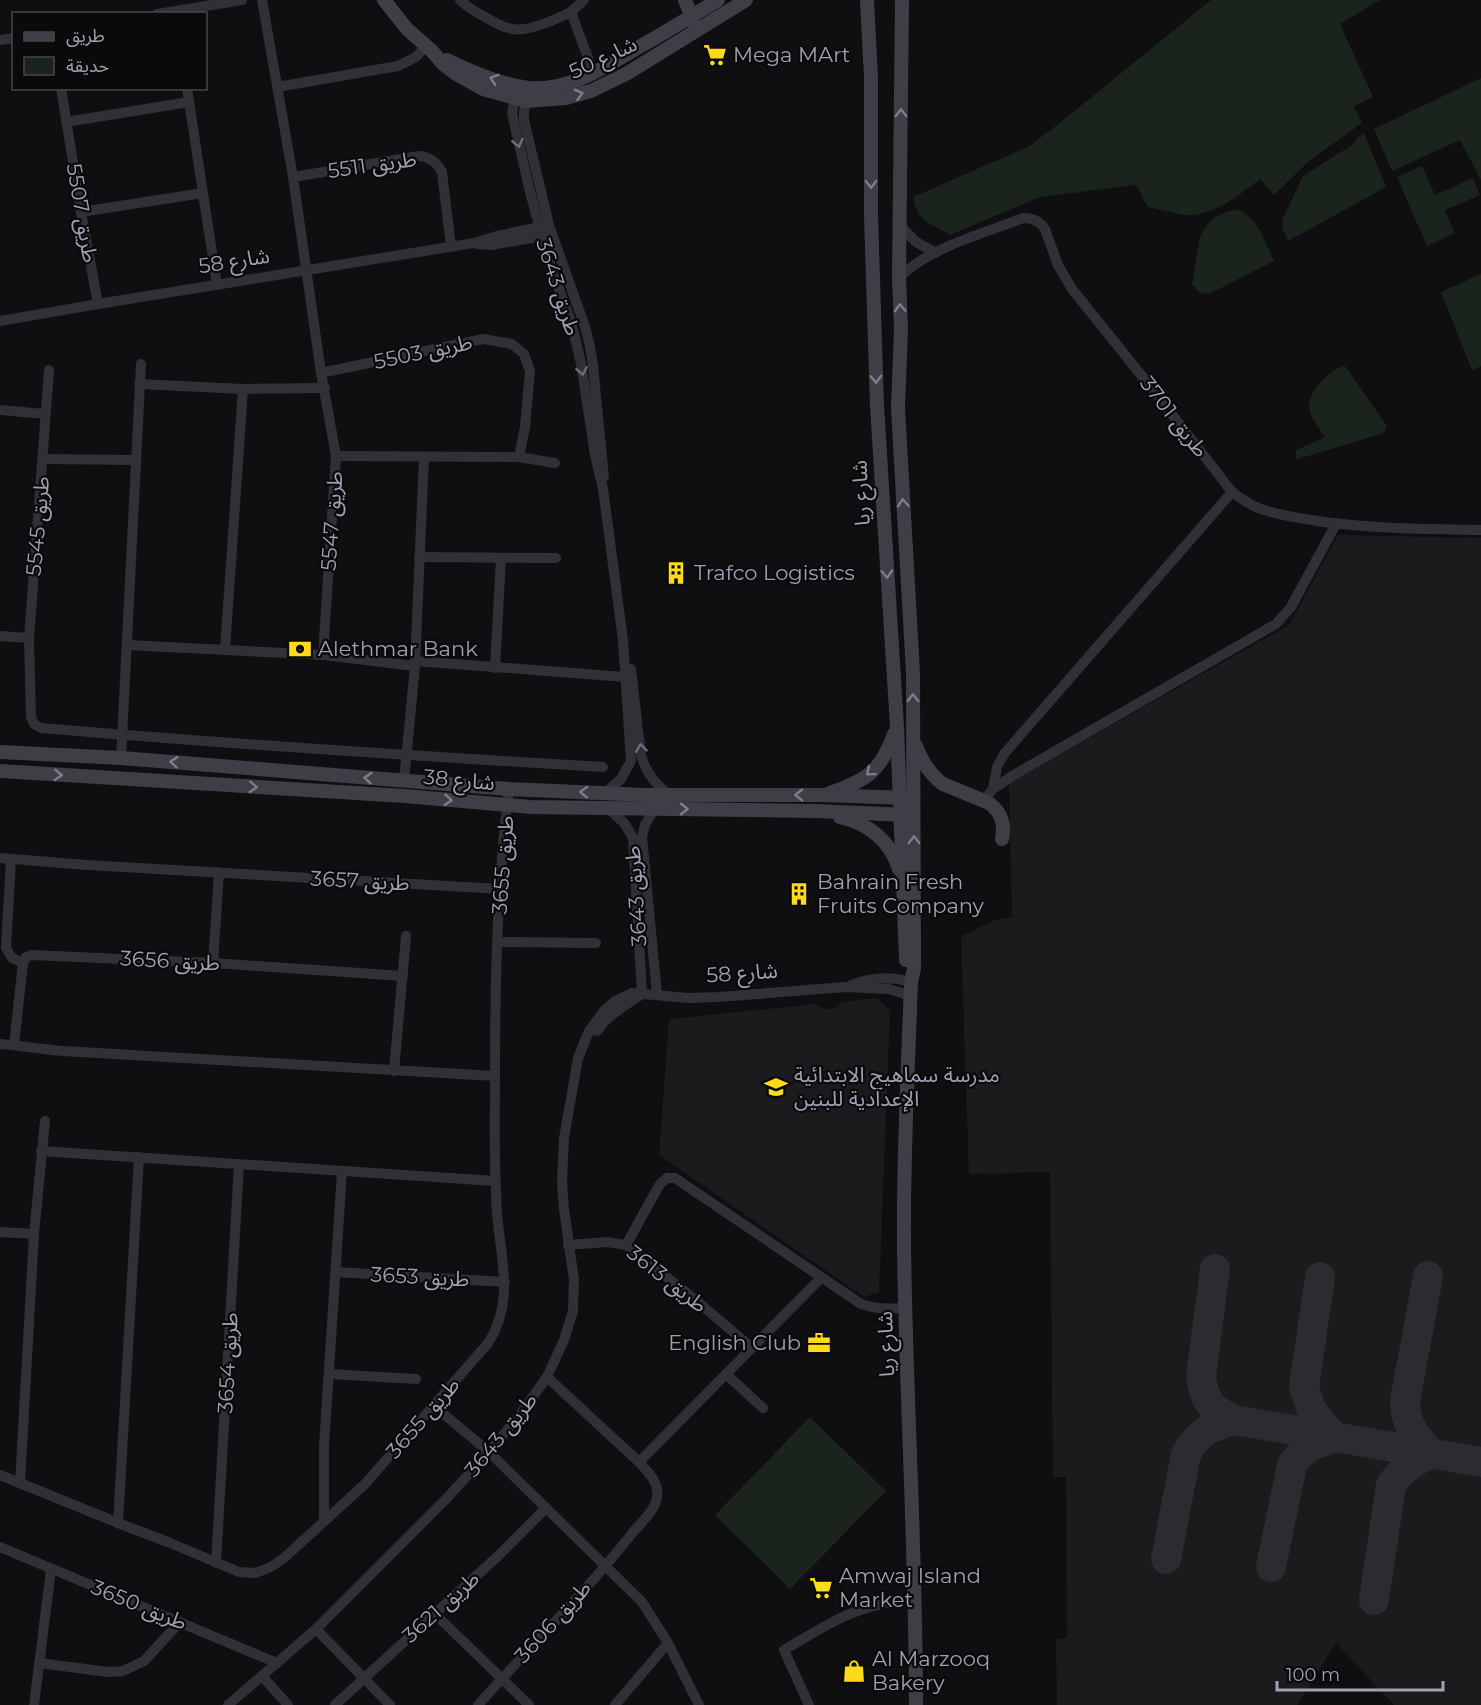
<svg xmlns="http://www.w3.org/2000/svg" width="1481" height="1705" viewBox="0 0 1481 1705" font-family="Montserrat,'Noto Sans Arabic',sans-serif">
<style>
.built{fill:#1b1b1e}
.green{fill:#1b231d}
.lines{fill:none;stroke-linecap:round;stroke-linejoin:round}
.taxiway{stroke:#2b2b30;stroke-width:30}
.street{stroke:#303036;stroke-width:10}
.secondary{stroke:#3e3e46;stroke-width:14}
.oneway{stroke:#7d7e8d}
.oneway2{stroke:#6d6e7b}
.labels{text-anchor:middle;stroke-width:4.5;stroke-linejoin:round;paint-order:stroke}
.poi-label{font-size:21px;fill:#9fa1b3;stroke:#0a0a0b;text-anchor:start}
.street-label{font-size:21px;fill:#9fa1b3;stroke:#0a0a0b}
</style>
<rect width="100%" height="100%" fill="#0f0f11"/>
<g class="built">
<polygon points="1338,535 1481,538 1481,1705 1394,1705 1336,1643 1297,1705 1057,1705 1056,1639 1067,1638 1066,1477 1053,1477 1050,1172 969,1174 961,937 994,920 1012,917 1009,783 1289,625"/>
<polygon points="877,998 890,1011 879,1292 864,1297 659,1155 669,1019 815,1004 824,1009 835,1008 842,1002"/>
</g>
<g class="green">
<path d="M1211 0H1380L1340 24 1373 97 1354 106 1362 123 1309 161 1274 195 1260 179C1239 195 1213 217 1185 215 1173 213 1160 209 1148 207L1136 185 1040 197 950 235C930 222 918 224 913 197L1028 147 1061 122Z"/>
<polygon points="1481,78 1481,180 1460,140 1392,171 1374,129"/>
<polygon points="1364,133 1386,187 1288,241 1283,229 1282,220 1303,176 1355,143 1357,138"/>
<polygon points="1422,166 1435,195 1473,178 1480,195 1445,210 1455,233 1427,246 1397,177"/>
<path d="M1239 210C1259 218 1265 243 1274 261L1209 294 1201 293 1192 285 1200 237 1206 226 1215 217 1228 211Z"/>
<polygon points="1481,274 1481,366 1472,370 1441,292"/>
<path d="M1345 366 1387 426 1384 433 1298 459H1296V450L1325 437C1309 414 1301 405 1321 382 1327 374 1336 368 1345 366Z"/>
<polygon points="810,1417 886,1491 790,1589 715,1515"/>
</g>
<g class="lines">
<g class="taxiway">
<path d="M1215 1269 1201 1376C1204 1402 1211 1409 1234 1420"/>
<path d="M1428 1276 1405 1401C1405 1425 1415 1435 1430 1453"/>
<path d="M1166 1559 1186 1454C1199 1431 1210 1427 1234 1420L1481 1462"/>
<path d="M1271 1567 1292 1465C1304 1447 1315 1444 1335 1437L1320 1422 1311 1409 1304 1387 1320 1277"/>
<path d="M1374 1600 1391 1485C1402 1469 1414 1461 1432 1453"/>
</g>
<g class="street">
<polyline points="262,0 293,177 321,373 336,456 323,655"/>
<path d="M460 0C468 8 477 13 487 18 495 23 504 28 513 29 529 32 556 19 571 12L594 74"/>
<polyline points="571,12 584,0"/>
<polyline points="157,14 242,0"/>
<polyline points="0,40 14,38"/>
<polyline points="277,87 398,66 416,57 426,46"/>
<polyline points="61,88 81,212 98,304"/>
<polyline points="187,88 217,285"/>
<polyline points="516,92 512,113 529,188 547,255 572,325 581,363 595,455 603,489 623,640 631,761 621,779 605,793"/>
<polyline points="527,96 524,111 524,120 549,225 585,327 590,346 593,366 604,477"/>
<polyline points="66,122 189,102"/>
<path d="M293 177 419 156C430 157 437 162 442 172L451 247"/>
<polyline points="81,212 203,193"/>
<polyline points="899,224 916,242 936,253"/>
<polyline points="477,244 492,245 548,235"/>
<path d="M899 278C929 247 983 234 1023 218 1033 218 1040 221 1045 229L1058 265 1072 289 1150 386 1232 492C1240 498 1247 503 1256 507 1271 514 1289 516 1305 519 1364 529 1422 529 1481 530"/>
<polyline points="0,321 98,304 474,243 497,236 549,225"/>
<path d="M49 370 29 638 31 717 34 724 41 728C228 744 415 756 603 767"/>
<polyline points="321,373 483,339 512,344 524,354 530,371 525,427 519,457"/>
<polyline points="139,384 243,389 325,388"/>
<polyline points="0,410 45,414"/>
<polyline points="336,456 519,457 555,463"/>
<polyline points="43,459 135,460"/>
<polyline points="419,557 556,558"/>
<polyline points="0,636 29,638"/>
<polyline points="127,645 323,655 415,666"/>
<polyline points="225,650 243,389"/>
<polyline points="415,661 625,677"/>
<polyline points="495,668 501,558"/>
<path d="M631 669 641 755C646 773 655 785 670 795"/>
<polyline points="121,758 141,364"/>
<polyline points="404,781 415,666 424,457"/>
<polyline points="993,789 997,767 1004,754 1232,492"/>
<polyline points="984,800 993,789 1012,776 1276,624 1291,607 1336,524"/>
<polyline points="608,808 625,824 633,838 642,994"/>
<polyline points="655,808 645,825 642,837 657,994"/>
<polyline points="0,858 87,865 500,889"/>
<polyline points="11,859 6,948 12,958 23,963"/>
<polyline points="497,942 596,943"/>
<polyline points="213,963 219,872"/>
<path d="M851 985C871 977 891 976 911 982"/>
<path d="M597 1031C609 1014 625 1006 642 994"/>
<path d="M0 1044C21 1046 42 1049 63 1051 207 1060 351 1068 495 1076"/>
<polyline points="14,1045 23,963 26,957 31,955 213,963 403,976"/>
<polyline points="394,1071 406,936"/>
<polyline points="41,1151 495,1181"/>
<polyline points="0,1232 34,1234"/>
<polyline points="568,1245 607,1242 626,1245 698,1302 752,1348"/>
<path d="M626 1245 660 1184 667 1178H675L861 1304C876 1309 890 1310 906 1307"/>
<polyline points="336,1272 505,1282"/>
<polyline points="330,1374 416,1379"/>
<polyline points="726,1374 763,1408"/>
<polyline points="433,1405 489,1452 642,1602 668,1643 699,1705"/>
<polyline points="639,1462 821,1278"/>
<path d="M0 1475 118 1523 168 1542 239 1572 255 1573 271 1567 284 1558 365 1484 489 1342C511 1305 504 1272 499 1232 497 1218 496 1204 496 1191 494 1153 495 1114 495 1076 495 981 497 884 509 789"/>
<polyline points="20,1483 34,1234 45,1121"/>
<polyline points="324,1521 324,1446 342,1171"/>
<polyline points="118,1523 139,1157"/>
<polyline points="0,1547 277,1663"/>
<polyline points="216,1563 239,1164"/>
<polyline points="434,1613 529,1705"/>
<polyline points="316,1629 390,1705"/>
<polyline points="39,1663 108,1672 123,1671 144,1661 180,1622"/>
<polyline points="262,1676 288,1705"/>
<polyline points="34,1705 51,1569"/>
<polyline points="228,1705 316,1629 447,1498 489,1452 519,1416 547,1377 564,1340 573,1311 574,1280 564,1209 562,1182 564,1138 578,1058 589,1031 604,1011 615,1001 632,993 688,998 719,997 845,987 889,989 911,996"/>
<polyline points="335,1705 498,1556 546,1508"/>
<path d="M478 1705C530 1647 586 1592 634 1531 642 1522 655 1510 657 1498 660 1483 648 1472 639 1462L547 1377"/>
<polyline points="615,1705 668,1643"/>
<path d="M809 1705 784 1650C814 1633 844 1612 878 1605 890 1602 903 1601 915 1600"/>
</g>
<g class="secondary">
<polyline points="384,0 407,29 432,51 443,64 456,74 483,89 526,101 566,98 591,91 626,74 746,0"/>
<polyline points="685,0 694,23"/>
<polyline points="867,0 871,77 871,215 877,406 897,727 906,960"/>
<path d="M902 0 899 278 901 329 898 408 913 673 914 969 911 982C908 1070 903 1158 904 1246 906 1399 916 1552 916 1705"/>
<path d="M447 60C472 72 501 85 529 88 571 91 605 67 639 47 666 32 692 16 718 0"/>
<path d="M916 746C922 761 930 775 943 784L989 803C1002 813 1005 824 1002 839"/>
<polyline points="0,752 121,758 509,789 645,795 822,795 908,798"/>
<polyline points="0,771 405,796 531,807 815,811 908,815"/>
<path d="M830 793C866 781 881 771 894 734"/>
<path d="M840 817C869 824 890 840 899 869"/>
</g>
</g>
<defs><path id="oneway-chevron" d="M-2-3.5L2.5 0L-2 3.5" fill="none" stroke-width="1.6" stroke-linecap="round" stroke-linejoin="round" transform="scale(1.5)"/></defs>
<g class="oneway">
<use href="#oneway-chevron" transform="translate(494 79) rotate(-162)"/>
<use href="#oneway-chevron" transform="translate(579 94) rotate(-15)"/>
<use href="#oneway-chevron" transform="translate(901 113) rotate(-90)"/>
<use href="#oneway-chevron" transform="translate(871 184) rotate(89)"/>
<use href="#oneway-chevron" transform="translate(900 308) rotate(-93)"/>
<use href="#oneway-chevron" transform="translate(876 379) rotate(88)"/>
<use href="#oneway-chevron" transform="translate(903 503) rotate(-93)"/>
<use href="#oneway-chevron" transform="translate(887 574) rotate(87)"/>
<use href="#oneway-chevron" transform="translate(913 698) rotate(-90)"/>
<use href="#oneway-chevron" transform="translate(174 762) rotate(-175)"/>
<use href="#oneway-chevron" transform="translate(870 772) rotate(140)"/>
<use href="#oneway-chevron" transform="translate(58 775) rotate(4)"/>
<use href="#oneway-chevron" transform="translate(368 778) rotate(-175)"/>
<use href="#oneway-chevron" transform="translate(253 787) rotate(3)"/>
<use href="#oneway-chevron" transform="translate(584 792) rotate(-178)"/>
<use href="#oneway-chevron" transform="translate(799 795) rotate(-180)"/>
<use href="#oneway-chevron" transform="translate(448 800) rotate(5)"/>
<use href="#oneway-chevron" transform="translate(684 809) rotate(1)"/>
<use href="#oneway-chevron" transform="translate(914 840) rotate(-90)"/>
</g>
<g class="oneway2">
<use href="#oneway-chevron" transform="translate(518 143) rotate(77)"/>
<use href="#oneway-chevron" transform="translate(582 371) rotate(80)"/>
<use href="#oneway-chevron" transform="translate(641 748) rotate(-97)"/>
</g>
<defs>
<g id="supermarket-bare" transform="scale(1.8)"><path d="M-6-5.5h2.5l.6 2H6L4.5 2H-2.5L-4.4-4H-6ZM-1.5 3.2a1.3 1.3 0 1 0 .1 0ZM3 3.2a1.3 1.3 0 1 0 .1 0Z" fill="#ffda18" stroke="#0a0a0b" stroke-width="2.5" paint-order="stroke"/></g>
<g id="building-bare" transform="scale(1.8)"><path d="M-4-6H4V6H1V3H-1V6H-4ZM-2.5-4.3h1.7v1.8h-1.7ZM.8-4.3h1.7v1.8H.8ZM-2.5-1h1.7V.8h-1.7ZM.8-1h1.7V.8H.8Z" fill="#ffda18" stroke="#0a0a0b" stroke-width="2.5" paint-order="stroke"/></g>
<g id="bank-bare" transform="scale(1.8)"><path d="M-6-4H6V4H-6ZM0-2.3a2.3 2.3 0 1 0 0 4.6a2.3 2.3 0 1 0 0-4.6Z" fill="#ffda18" stroke="#0a0a0b" stroke-width="2.5" paint-order="stroke"/></g>
<g id="school-bare" transform="scale(1.8)"><path d="M0-5L7-2L0 1L-7-2ZM-4 1L0 2.5L4 1V4Q0 6-4 4Z" fill="#ffda18" stroke="#0a0a0b" stroke-width="2.5" paint-order="stroke"/></g>
<g id="office-bare" transform="scale(1.8)"><path d="M-6-3h4V-5.5h4V-3h4V5H-6ZM-1-4.5V-3h2v-1.5ZM-6 0V1H6V0Z" fill="#ffda18" stroke="#0a0a0b" stroke-width="2.5" paint-order="stroke"/></g>
<g id="shop-bare" transform="scale(1.8)"><path d="M-5-2.5h2.3a2.7 3.5 0 0 1 5.4 0H5L5.5 6h-11ZM-1.5-2.5h3a1.5 2.3 0 0 0-3 0Z" fill="#ffda18" stroke="#0a0a0b" stroke-width="2.5" paint-order="stroke"/></g>
</defs>
<g fill-rule="evenodd">
<use href="#supermarket-bare" x="715" y="55"/>
<use href="#building-bare" x="676" y="573"/>
<use href="#bank-bare" x="300" y="649"/>
<use href="#building-bare" x="799" y="894"/>
<use href="#school-bare" x="776" y="1087"/>
<use href="#office-bare" x="819" y="1343"/>
<use href="#supermarket-bare" x="821" y="1588"/>
<use href="#shop-bare" x="854" y="1671"/>
</g>
<g class="labels">
<g class="poi-label">
<text x="733" y="62">Mega MArt</text>
<text x="694" y="580">Trafco Logistics</text>
<text x="318" y="656">Alethmar Bank</text>
<text x="817" y="889">Bahrain Fresh<tspan x="817" dy="24">Fruits Company</tspan></text>
<text x="794" y="1082">مدرسة سماهيج الابتدائية<tspan x="794" dy="24">الإعدادية للبنين</tspan></text>
<text x="801" y="1350" text-anchor="end">English Club</text>
<text x="839" y="1583">Amwaj Island<tspan x="839" dy="24">Market</tspan></text>
<text x="872" y="1666">Al Marzooq<tspan x="872" dy="24">Bakery</tspan></text>
</g>
<g class="street-label">
<text transform="translate(603 58) rotate(-25)" y="7">شارع 50</text>
<text transform="translate(372 165) rotate(-8)" y="7">طريق 5511</text>
<text transform="translate(82 213) rotate(80)" y="7">طريق 5507</text>
<text transform="translate(234 261) rotate(-9)" y="7">شارع 58</text>
<text transform="translate(558 287) rotate(72)" y="7">طريق 3643</text>
<text transform="translate(423 352) rotate(-12)" y="7">طريق 5503</text>
<text transform="translate(1174 417) rotate(52)" y="7">طريق 3701</text>
<text transform="translate(861 493) rotate(-93)" y="7">شارع ريا</text>
<text transform="translate(332 521) rotate(-86)" y="7">طريق 5547</text>
<text transform="translate(38 526) rotate(-85)" y="7">طريق 5545</text>
<text transform="translate(459 780) rotate(5)" y="7">شارع 38</text>
<text transform="translate(503 865) rotate(-86)" y="7">طريق 3655</text>
<text transform="translate(360 881) rotate(3)" y="7">طريق 3657</text>
<text transform="translate(636 896) rotate(-94)" y="7">طريق 3643</text>
<text transform="translate(170 961) rotate(3)" y="7">طريق 3656</text>
<text transform="translate(742 973) rotate(-4)" y="7">شارع 58</text>
<text transform="translate(420 1277) rotate(3)" y="7">طريق 3653</text>
<text transform="translate(667 1279) rotate(38)" y="7">طريق 3613</text>
<text transform="translate(886 1344) rotate(-92)" y="7">شارع ريا</text>
<text transform="translate(228 1363) rotate(-87)" y="7">طريق 3654</text>
<text transform="translate(423 1418) rotate(-49)" y="7">طريق 3655</text>
<text transform="translate(501 1435) rotate(-51)" y="7">طريق 3643</text>
<text transform="translate(139 1605) rotate(22)" y="7">طريق 3650</text>
<text transform="translate(441 1607) rotate(-42)" y="7">طريق 3621</text>
<text transform="translate(553 1622) rotate(-48)" y="7">طريق 3606</text>
</g>
</g>
<rect x="12" y="12" width="195" height="78" fill="#0a0a0b" stroke="#46464e" stroke-width="1.5"/>
<rect x="24" y="32" width="30" height="9" fill="#3e3e46" stroke="#46464e" stroke-width="1.5"/>
<text x="66" y="42" font-size="18" fill="#9fa1b3">طريق</text>
<rect x="24" y="57" width="30" height="18" fill="#1b231d" stroke="#46464e" stroke-width="1.5"/>
<text x="66" y="72" font-size="18" fill="#9fa1b3">حديقة</text>
<path d="M1277 1681v9h166v-9" fill="none" stroke="#9fa1b3" stroke-width="3"/>
<text x="1286" y="1681" font-size="18" fill="#9fa1b3" stroke="#0a0a0b" stroke-width="4.5" paint-order="stroke">100 m</text>
</svg>
